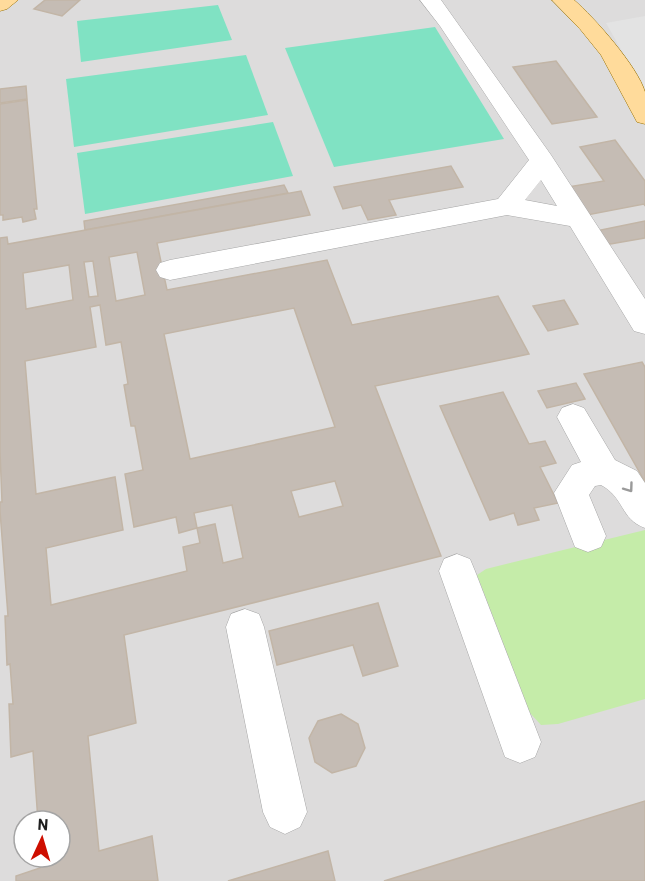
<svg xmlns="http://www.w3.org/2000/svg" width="645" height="881" viewBox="0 0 645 881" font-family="Barlow,sans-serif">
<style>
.residential{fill:#dddcdc;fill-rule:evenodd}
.grass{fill:#c5eca9}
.pitch{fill:#80e2c3}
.parking{fill:#e3e3e3}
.building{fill:#c5bcb4;stroke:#c2b5a6;stroke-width:1.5;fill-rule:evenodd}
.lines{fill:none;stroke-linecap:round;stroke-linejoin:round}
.minor-casing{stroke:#a6a6a6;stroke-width:1}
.major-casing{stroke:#9a7100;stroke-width:1}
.minor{fill:#fff;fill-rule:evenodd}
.major{fill:#ffdb9b;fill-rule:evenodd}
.oneway{stroke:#9a9a9a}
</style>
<rect width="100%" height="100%" fill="#f0ede5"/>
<path class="residential" d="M0 0H645V881H0ZM24 821H60V857H24Z"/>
<polygon class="grass" points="645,530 645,699 558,724 541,725 530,713 477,575 486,569"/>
<g class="pitch">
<polygon points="218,5 232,40 81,62 77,21"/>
<polygon points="435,27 504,139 334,167 285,48"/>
<polygon points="246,55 268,115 74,147 66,79"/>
<polygon points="273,122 293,176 85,214 77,153"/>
</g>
<polygon class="parking" points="645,16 645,92 606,23"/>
<g class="building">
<polygon points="45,0 80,0 62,16 34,9"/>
<polygon points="556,61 597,117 552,124 513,67"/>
<polygon points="26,86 27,99 0,103 0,89"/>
<polygon points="27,100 37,209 34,209 36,219 23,222 22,217 3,220 3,215 0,215 0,104"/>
<polygon points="615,140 645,181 645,206 644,204 587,215 568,187 604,181 580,147"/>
<polygon points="451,166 463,187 389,200 396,215 368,220 361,205 343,209 334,187"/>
<polygon points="284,185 288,193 85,230 84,221"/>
<path d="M301 191 310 215 157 243 167 290 327 260 352 325 498 296 529 354 375 386 441 556 124 635 136 723 88 736 99 851 152 836 158 881H16V876L40 868V857H60V821H38L33 751 11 757 9 704H13L10 664 7 665 5 616H8L0 511V502H2L0 452V238L7 237 8 244ZM137 252 145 295 116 301 109 257ZM93 261 98 296 89 297 84 262ZM69 265 73 300 26 309 23 273ZM100 305 106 345 121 342 128 384 124 385 131 426H135L143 470 125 474 134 527 176 517 179 533 197 528 200 543 183 547 187 571 51 605 46 548 123 530 115 477 36 494 25 361 96 347 90 307ZM294 308 335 427 190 459 164 334ZM335 481 343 506 299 517 291 491ZM232 505 243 558 223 563 215 524 197 528 194 513Z"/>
<polygon points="645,221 645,238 605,245 596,231"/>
<polygon points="564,300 578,324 548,331 533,306"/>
<polygon points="642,362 645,367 645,482 584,374"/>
<polygon points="576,383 585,399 547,408 538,391"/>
<polygon points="503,392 529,444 545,441 556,463 540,467 558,503 534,508 539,520 518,525 514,513 490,520 440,406"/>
<polygon points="378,603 398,666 363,676 353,645 277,665 269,631"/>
<polygon points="341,714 358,724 365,748 356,766 332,773 315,762 309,738 318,721"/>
<polygon points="645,801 645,881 384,881"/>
<polygon points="328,851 335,881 228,881"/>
</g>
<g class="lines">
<g class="minor-casing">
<g id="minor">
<path d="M420 0H441L551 155 645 299V334L634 331 570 226 507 215 170 280 160 277 156 270 160 263 170 260 498 199 529 160 440 26ZM541 180 557 206 525 200Z"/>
<path d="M573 404 584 408 615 460 637 471 645 483V528C620 519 625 498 601 485L595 486 589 495 606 536 601 547 588 552 575 547 554 493 572 465 581 462 557 417 562 408Z"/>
<polygon points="457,554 470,559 475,571 541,742 535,757 520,763 505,757 439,571 444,559"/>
<polygon points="245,609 259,614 264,627 307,812 300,827 285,834 270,827 263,812 226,627 231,614"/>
</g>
</g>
<g class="major-casing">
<g id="major">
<polygon points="0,0 18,0 7,9 0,11"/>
<path d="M552 0H574C594 17 638 67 645 92 645 101 645 114 645 124L637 122 601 55 580 29Z"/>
</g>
</g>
<use href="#minor" class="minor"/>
<use href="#major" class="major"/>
</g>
<defs><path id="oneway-chevron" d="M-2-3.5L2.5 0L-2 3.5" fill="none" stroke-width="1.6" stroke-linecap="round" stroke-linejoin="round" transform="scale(1.5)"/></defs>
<use class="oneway" href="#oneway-chevron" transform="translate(629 488) rotate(54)"/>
<g transform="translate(42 839) rotate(4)"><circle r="28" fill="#ffffff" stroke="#a5a5a5" stroke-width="1.5"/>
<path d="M0-4.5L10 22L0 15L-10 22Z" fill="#ce0e00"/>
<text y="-9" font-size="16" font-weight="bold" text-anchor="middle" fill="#1f1f1f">N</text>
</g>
</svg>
